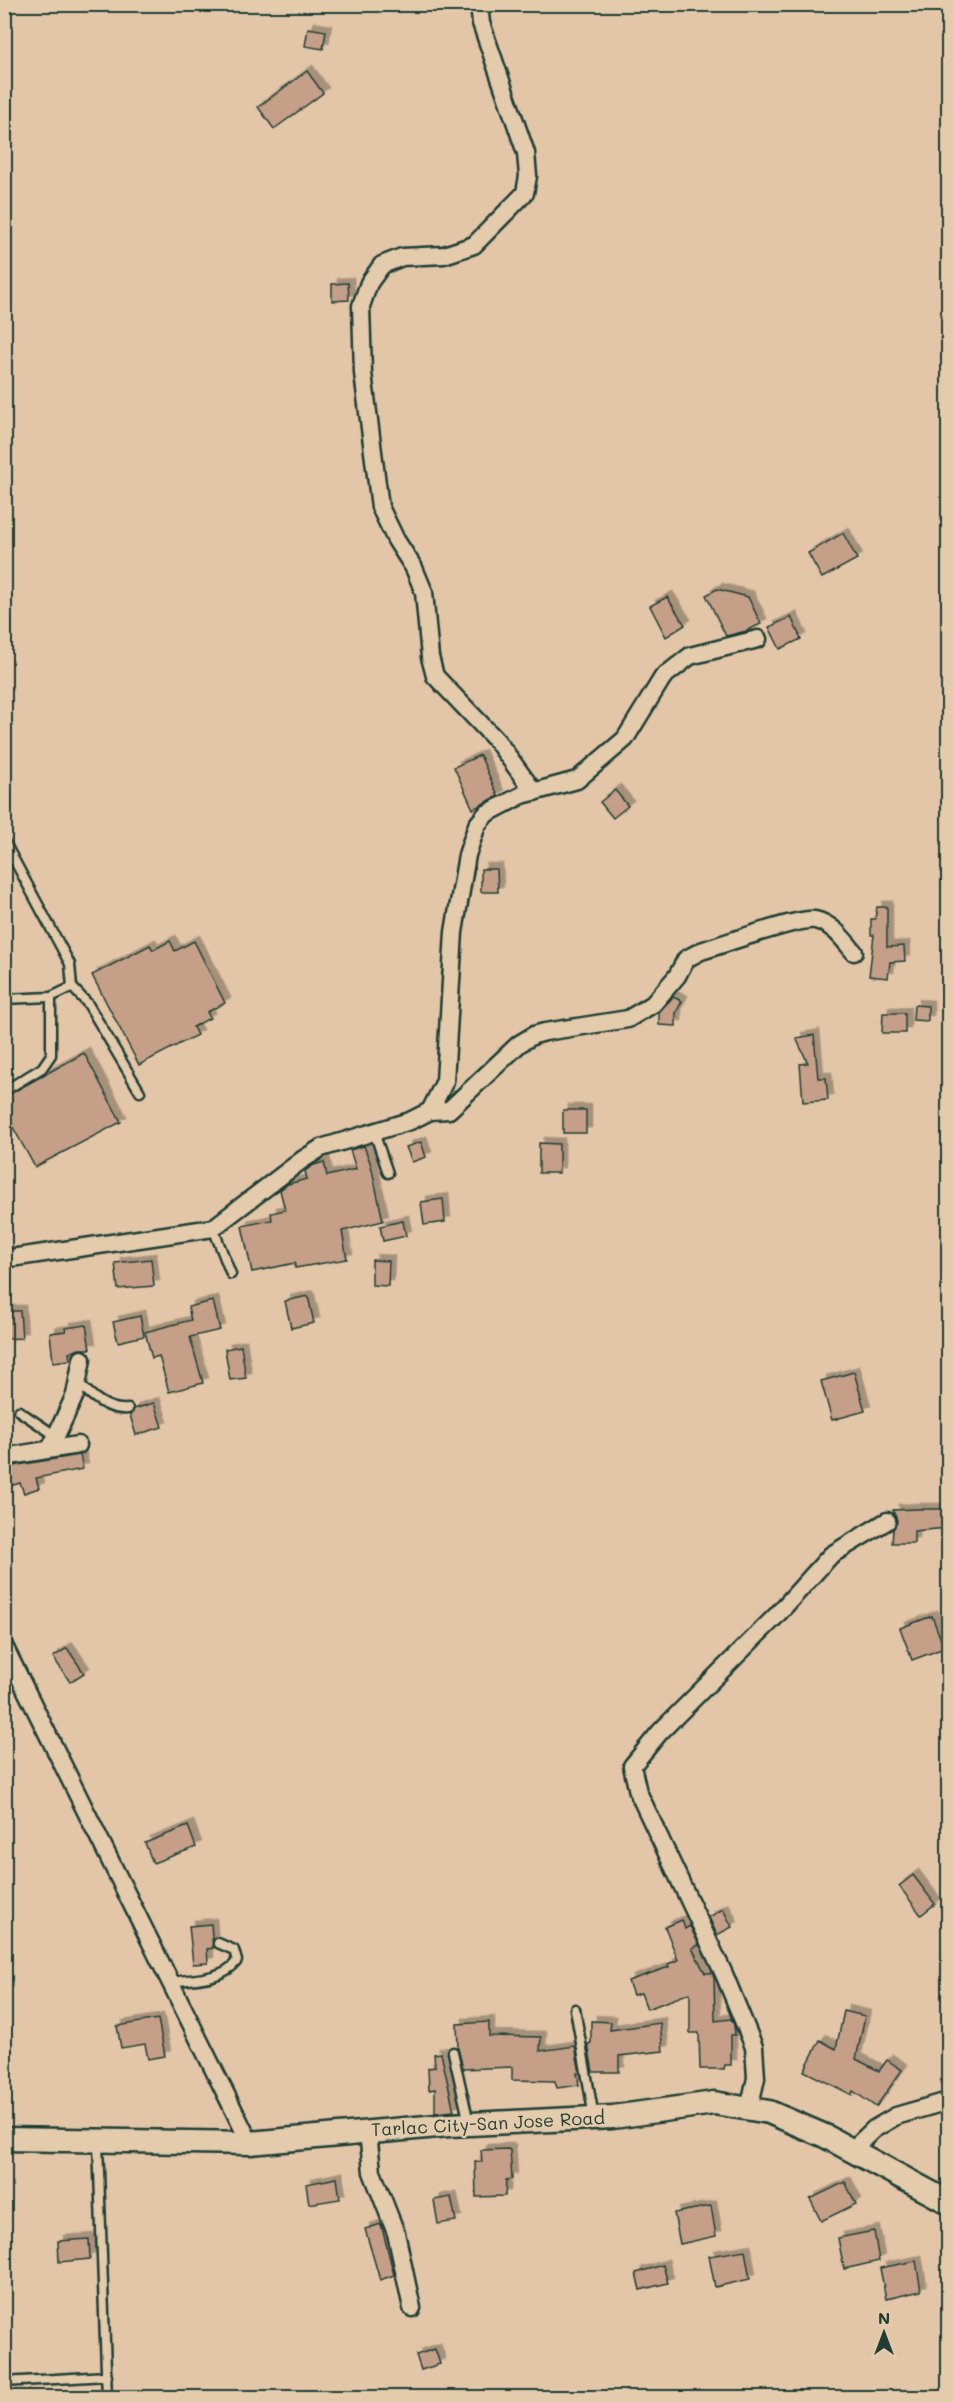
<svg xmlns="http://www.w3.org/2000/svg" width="953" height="2402" viewBox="0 0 953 2402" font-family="Mali,sans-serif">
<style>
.building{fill:#c59f88;stroke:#1f3d34;stroke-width:1.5;filter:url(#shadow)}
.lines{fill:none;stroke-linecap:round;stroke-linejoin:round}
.lane-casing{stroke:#1f3d34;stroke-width:13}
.street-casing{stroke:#1f3d34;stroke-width:21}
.secondary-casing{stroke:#1f3d34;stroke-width:27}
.lane{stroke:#e3cbac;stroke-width:8}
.street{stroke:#e3cbac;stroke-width:16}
.secondary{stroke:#e3cbac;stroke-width:22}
.labels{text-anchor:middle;stroke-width:4.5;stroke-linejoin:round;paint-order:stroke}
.street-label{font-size:18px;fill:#1f3d34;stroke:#e3cbac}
</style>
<defs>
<filter id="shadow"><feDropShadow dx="5.5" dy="-5.5" stdDeviation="0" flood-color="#0004"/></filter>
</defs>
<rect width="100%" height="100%" fill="#e3c6a8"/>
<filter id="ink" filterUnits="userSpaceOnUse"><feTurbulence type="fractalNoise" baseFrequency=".0167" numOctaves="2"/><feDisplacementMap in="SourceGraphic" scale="12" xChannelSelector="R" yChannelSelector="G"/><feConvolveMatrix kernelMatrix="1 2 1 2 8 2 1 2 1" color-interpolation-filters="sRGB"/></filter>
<g filter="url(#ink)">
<g class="building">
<polygon points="308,28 326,31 323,49 305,46"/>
<polygon points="307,71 323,93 274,129 258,107"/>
<polygon points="348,283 349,300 332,301 332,284"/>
<polygon points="843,533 857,559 822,578 808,553"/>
<polygon points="717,589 748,597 761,624 746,631 726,636 706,595"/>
<polygon points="667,597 685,625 666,637 650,606"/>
<polygon points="791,617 801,639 780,649 769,627"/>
<polygon points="480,755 498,796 473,809 454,767"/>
<polygon points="615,790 628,806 613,818 600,802"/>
<polygon points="481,869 497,869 498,892 481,892"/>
<polygon points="877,907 887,907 887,947 904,946 905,961 890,962 888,978 869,976 874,935 871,935 871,919 875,919"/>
<polygon points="170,941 175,951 194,941 225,1003 207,1012 210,1018 193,1027 197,1035 139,1065 92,975 150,945 153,950"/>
<polygon points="673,997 682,1001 676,1013 676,1026 659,1025 659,1012"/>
<polygon points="914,1005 928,1006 928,1021 913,1020"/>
<polygon points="883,1013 905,1013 905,1033 882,1033"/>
<polygon points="814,1035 818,1078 826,1078 828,1100 803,1102 800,1064 808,1063 796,1038"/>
<polygon points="84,1053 121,1122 35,1167 4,1111 4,1097"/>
<rect x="563" y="1110" width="23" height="23"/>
<polygon points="421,1142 426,1157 412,1162 406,1147"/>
<polygon points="539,1143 559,1144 559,1173 539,1173"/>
<polygon points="364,1146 371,1165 383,1221 342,1231 347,1259 295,1268 295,1263 252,1272 242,1226 272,1220 271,1213 285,1210 280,1190 288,1184 307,1179 305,1171 314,1165 324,1162 327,1176 356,1169 350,1150"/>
<polygon points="443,1199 445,1222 424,1225 421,1202"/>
<polygon points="403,1221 406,1236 383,1241 380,1226"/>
<polygon points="151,1259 154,1286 118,1289 115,1263"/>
<polygon points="372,1260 389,1261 388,1286 372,1285"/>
<polygon points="308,1296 314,1323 291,1328 285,1301"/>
<polygon points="213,1301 220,1330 190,1337 203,1383 169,1392 159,1356 152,1358 145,1332 191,1320 188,1307"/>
<polygon points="4,1311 20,1311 22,1338 4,1339"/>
<polygon points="140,1316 144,1336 118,1342 113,1322"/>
<polygon points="86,1325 90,1349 79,1349 69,1353 70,1360 53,1362 50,1333 66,1331 65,1328"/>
<polygon points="241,1346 246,1378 230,1380 225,1349"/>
<polygon points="854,1372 865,1411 832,1420 821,1381"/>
<polygon points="154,1403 162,1427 136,1435 130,1415 134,1409"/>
<polygon points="80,1455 83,1469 36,1478 39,1488 24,1493 20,1483 4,1488 4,1470 18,1465"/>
<polygon points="916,1509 948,1509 948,1528 914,1531 914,1543 892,1543 893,1530 897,1521 893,1510"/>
<polygon points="932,1616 944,1648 912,1660 900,1628"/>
<polygon points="67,1648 84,1673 70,1682 53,1657"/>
<polygon points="188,1826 196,1847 153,1863 145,1843"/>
<polygon points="913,1875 935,1904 921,1915 899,1886"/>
<polygon points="723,1909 732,1927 717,1935 709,1917"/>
<polygon points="682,1920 685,1929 690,1926 699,1945 692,1948 705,1973 712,1973 714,1977 715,2021 731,2019 734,2025 735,2035 731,2035 731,2065 725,2065 724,2069 700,2069 699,2033 690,2033 690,1993 647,2009 641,1993 633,1995 628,1981 669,1967 668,1964 678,1960 665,1927"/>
<polygon points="211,1924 213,1948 207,1949 208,1963 193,1964 189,1926"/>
<polygon points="844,2011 865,2016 856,2059 879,2071 887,2060 902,2070 876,2107 853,2091 852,2095 804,2071 820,2040 836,2049"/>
<polygon points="158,2019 165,2056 148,2059 145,2044 121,2048 117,2026"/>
<polygon points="591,2021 611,2022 610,2030 660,2023 663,2051 619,2056 619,2072 593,2072 588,2044 591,2043"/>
<polygon points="489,2022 489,2036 541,2037 540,2051 575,2046 580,2073 577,2073 579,2085 557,2088 555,2081 512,2080 512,2067 463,2069 458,2049 457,2024"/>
<polygon points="441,2053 454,2111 435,2113 435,2089 429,2090 428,2068 435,2067 434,2054"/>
<polygon points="508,2149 510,2150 512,2179 506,2180 505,2196 476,2197 475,2162 482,2162 481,2150"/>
<polygon points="337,2178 340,2199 309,2204 306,2184"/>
<polygon points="845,2182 856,2204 821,2221 810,2199"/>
<polygon points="451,2197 456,2221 438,2224 434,2200"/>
<polygon points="711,2206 716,2236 680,2244 674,2213"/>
<polygon points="381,2224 394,2275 380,2280 365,2229"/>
<polygon points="874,2231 879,2261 844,2269 838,2238"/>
<polygon points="89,2239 90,2259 59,2262 58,2241"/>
<polygon points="745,2250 750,2279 715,2287 709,2256"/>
<polygon points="916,2261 921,2291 886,2299 880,2268"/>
<polygon points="663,2265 668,2283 640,2290 636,2273"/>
<polygon points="435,2349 440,2364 421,2370 416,2355"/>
</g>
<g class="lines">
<g class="lane-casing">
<g id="lane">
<polyline points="4,841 70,964 72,987 51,997 4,999"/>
<polyline points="72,987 88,1004 140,1092"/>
<polyline points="4,1091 42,1068 51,1055 51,997"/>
<polyline points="374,1132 388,1173"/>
<polyline points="213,1228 231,1274"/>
<path d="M78 1382C91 1396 107 1411 128 1409"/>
<polyline points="19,1411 56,1436"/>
<path d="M170 1982C192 1979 223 1980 237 1961L234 1950 218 1943"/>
<polyline points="575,2009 594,2117"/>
<polyline points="453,2052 469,2123"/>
<polyline points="98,2143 107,2398"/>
<polyline points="4,2382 107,2376"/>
</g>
</g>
<g class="street-casing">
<g id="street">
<polyline points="479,4 481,23 526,153 528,176 525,193 474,245 444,255 402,257 382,265 369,283 361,306 363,373 380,507 396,540 414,568 424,592 430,657 435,676 497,741 534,792"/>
<path d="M430 1111 449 1110 519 1044 534 1035 545 1032 628 1019 653 1004 677 976 686 959 701 951C721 945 799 917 815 920 833 924 843 939 854 952"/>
<polyline points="4,1259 213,1228 302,1160 321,1148 410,1121 430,1111 445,1081 454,932 467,855 477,825 486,814 522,795 577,780 625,739 663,677 690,656 758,639"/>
<polyline points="50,1449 75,1395 82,1359"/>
<polyline points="4,1457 78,1445"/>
<polyline points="4,1646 250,2143"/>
<polyline points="749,2109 756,2078 754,2047 724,1974 638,1792 632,1766 660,1732 775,1617 831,1555 887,1521"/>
<polyline points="368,2131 372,2172 396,2233 412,2308"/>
<polyline points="852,2150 874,2129 896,2116 948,2101"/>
</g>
</g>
<g class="secondary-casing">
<polyline id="secondary" points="4,2139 250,2143 449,2125 613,2117 714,2103 769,2112 825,2136 948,2202"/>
</g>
<use href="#lane" class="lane"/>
<use href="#street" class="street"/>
<use href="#secondary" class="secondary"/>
</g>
</g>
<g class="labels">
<g class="street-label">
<text transform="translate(488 2124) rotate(-3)" y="6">Tarlac City-San Jose Road</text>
</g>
</g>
<rect width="953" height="2402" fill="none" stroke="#e3cbac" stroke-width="24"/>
<rect x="12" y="12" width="929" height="2378" fill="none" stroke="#1f3d34" stroke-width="2" filter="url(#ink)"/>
<g transform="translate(884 2333)" stroke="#e3cbac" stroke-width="4.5" paint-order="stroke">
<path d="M0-4.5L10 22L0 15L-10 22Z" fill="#1f3d34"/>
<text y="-9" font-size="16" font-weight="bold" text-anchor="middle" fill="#1f3d34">N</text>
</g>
</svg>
